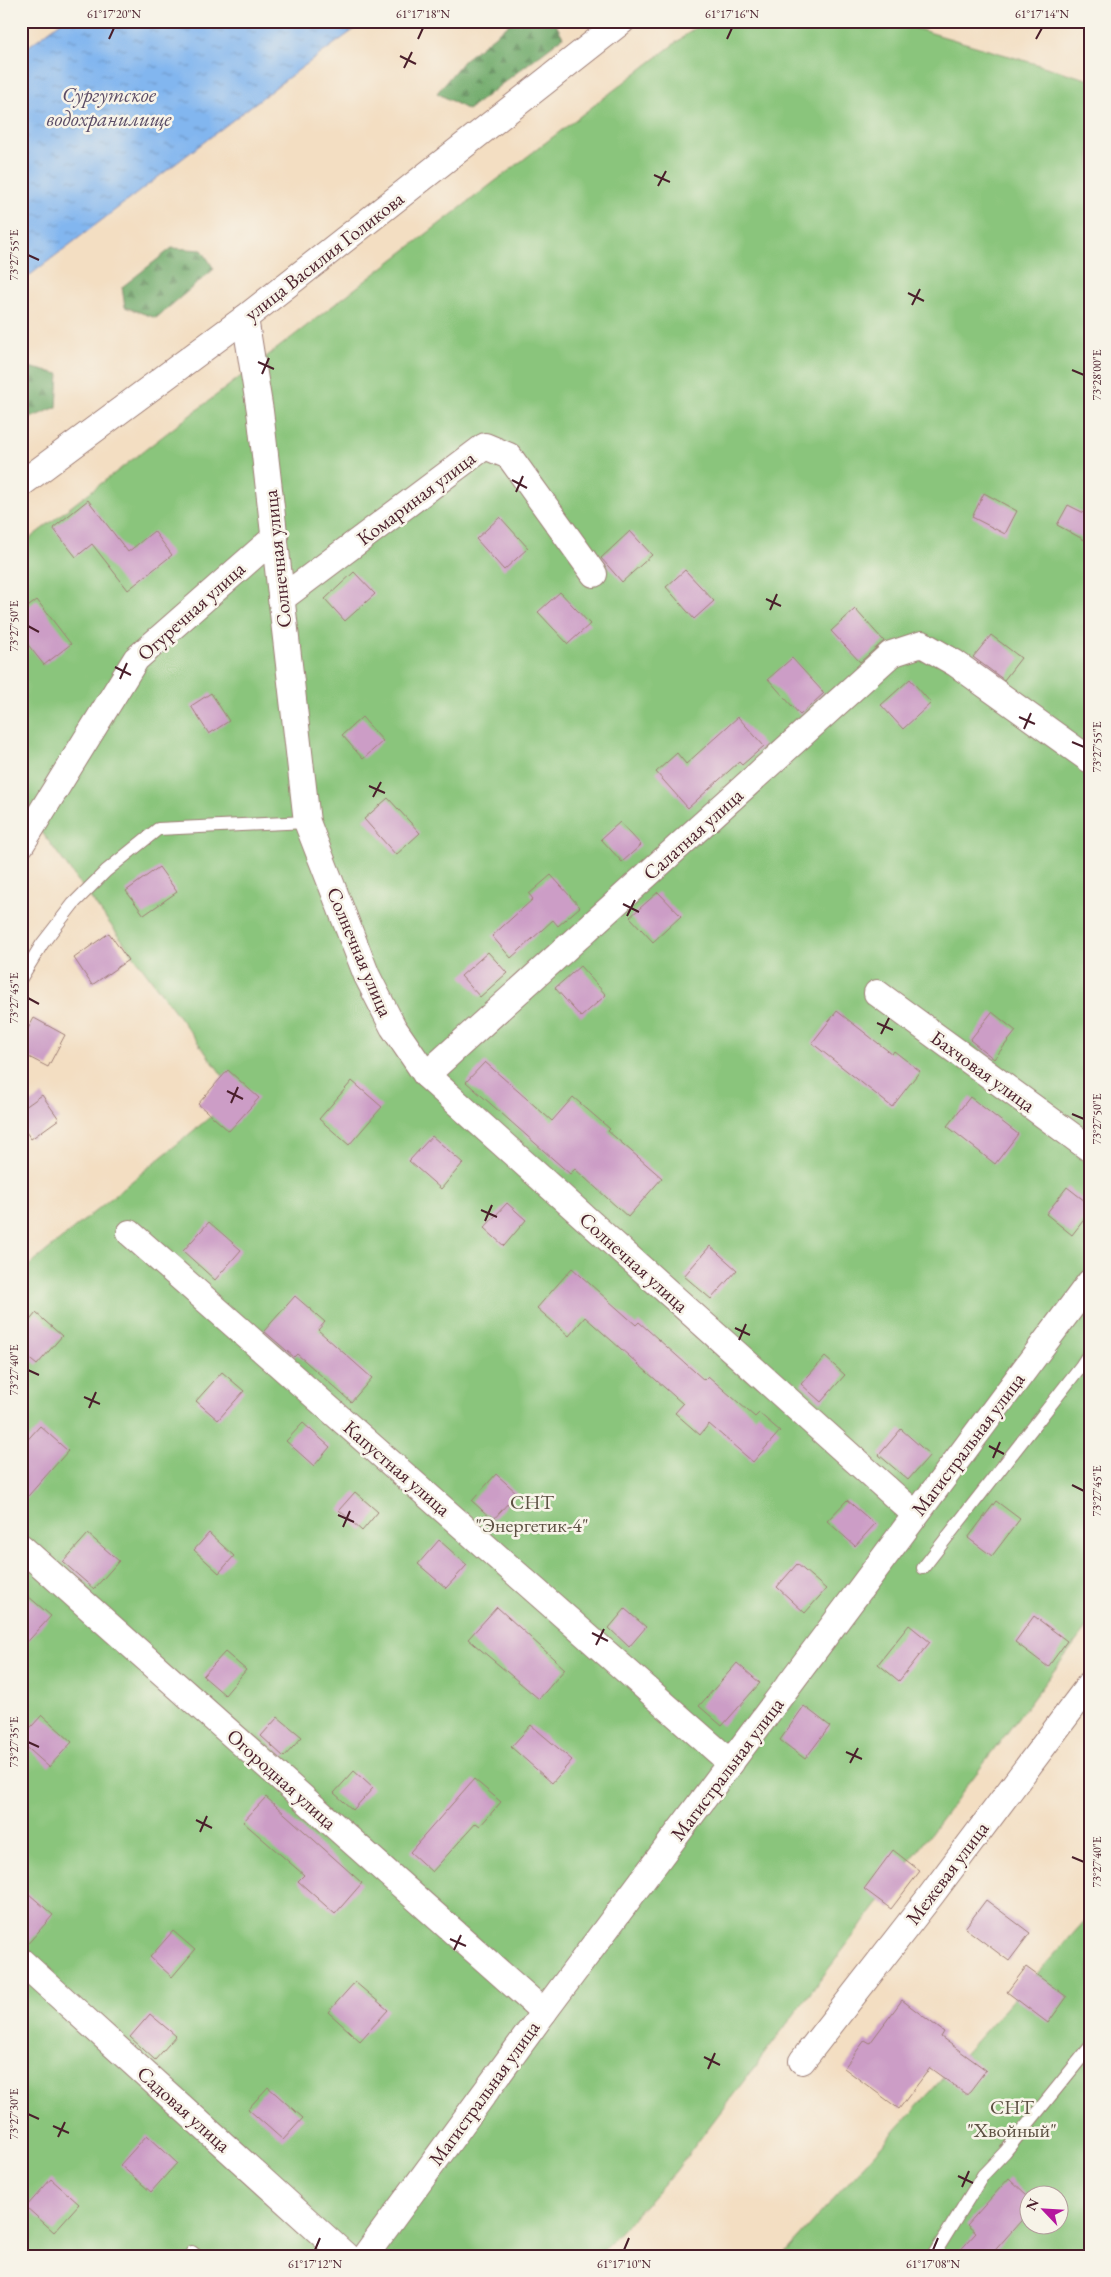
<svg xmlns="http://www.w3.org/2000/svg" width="1111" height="2277" viewBox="0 0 1111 2277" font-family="'EB Garamond',serif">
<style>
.forest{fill:url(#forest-firs);stroke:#5c644b}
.garden{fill:#8ac57b;stroke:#6a7253;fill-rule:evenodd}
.water{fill:url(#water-ripples);stroke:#666a8d}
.building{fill:#cc9dc6}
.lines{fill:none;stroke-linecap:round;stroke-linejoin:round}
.service-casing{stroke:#9e7e76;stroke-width:14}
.minor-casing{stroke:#9e7e76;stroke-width:28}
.service{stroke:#fff;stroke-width:12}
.minor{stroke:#fff;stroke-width:26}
.ticks{fill:none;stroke:#4a1f2b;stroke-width:2}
.labels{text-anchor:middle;stroke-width:5;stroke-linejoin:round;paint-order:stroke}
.street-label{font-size:20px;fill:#4a1f2b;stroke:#f7f3e8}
.park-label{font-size:20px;fill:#5d5143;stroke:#f7f3e8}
.water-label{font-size:21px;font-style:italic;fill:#5b4c66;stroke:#f7f3e8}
.neatline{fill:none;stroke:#4a1f2b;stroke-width:2}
.ticks-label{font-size:12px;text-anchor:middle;fill:#4a1f2b}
</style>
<defs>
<pattern id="forest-firs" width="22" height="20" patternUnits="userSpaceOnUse" patternTransform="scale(1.25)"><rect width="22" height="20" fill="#6faa6b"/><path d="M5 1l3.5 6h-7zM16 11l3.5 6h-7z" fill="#5d8a58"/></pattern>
<pattern id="water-ripples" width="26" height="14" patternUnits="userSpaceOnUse" patternTransform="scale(1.25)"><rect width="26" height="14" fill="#82b6ef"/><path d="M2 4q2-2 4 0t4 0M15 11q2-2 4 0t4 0" fill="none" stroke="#6c93c2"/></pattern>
</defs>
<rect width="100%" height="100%" fill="#f7f3e8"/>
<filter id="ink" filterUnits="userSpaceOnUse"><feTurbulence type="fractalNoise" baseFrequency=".02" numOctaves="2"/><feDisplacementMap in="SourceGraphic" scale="10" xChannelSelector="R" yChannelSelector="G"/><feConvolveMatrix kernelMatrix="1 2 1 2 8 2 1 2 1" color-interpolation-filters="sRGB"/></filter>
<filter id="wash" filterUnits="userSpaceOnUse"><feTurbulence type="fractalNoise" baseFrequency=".0096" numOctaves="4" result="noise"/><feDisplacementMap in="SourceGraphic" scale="20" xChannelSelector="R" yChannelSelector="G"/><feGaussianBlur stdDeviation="1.12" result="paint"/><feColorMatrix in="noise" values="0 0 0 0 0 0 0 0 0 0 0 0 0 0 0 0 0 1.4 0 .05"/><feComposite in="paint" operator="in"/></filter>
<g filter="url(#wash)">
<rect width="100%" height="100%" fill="#f3dec2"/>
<g class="forest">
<polygon points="513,21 554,21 563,37 468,110 437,93 464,60"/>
<polygon points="172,248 202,250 214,269 156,318 125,307 122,287"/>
<polygon points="28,367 59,374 57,407 21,422 21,372"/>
</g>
<g class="garden">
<polygon points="704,21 891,21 1090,80 1090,1623 675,2172 598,2256 21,2256 21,1272 237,1095 21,804 21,545"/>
<path d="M1090 1915V2256H782ZM1028 2194H1058V2224H1028Z"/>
</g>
<polygon class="water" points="62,21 366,21 289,77 21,282 21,52"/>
<g id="blocks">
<g class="building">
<polygon points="984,493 1017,511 1005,534 972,517"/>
<polygon points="88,500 128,552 154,531 172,555 128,590 92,544 76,557 53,528"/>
<polygon points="1068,505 1090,516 1090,543 1057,525"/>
<polygon points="500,517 528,548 504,570 476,539"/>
<polygon points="630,531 652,555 622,582 601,558"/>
<polygon points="685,570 714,601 694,619 666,587"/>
<polygon points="354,572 375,594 345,621 325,599"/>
<polygon points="560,592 590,624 568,644 538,612"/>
<polygon points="37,600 71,644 44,665 21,636 21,612"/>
<polygon points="855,609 884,641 860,662 831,631"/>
<polygon points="991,635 1021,658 1004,680 973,657"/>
<polygon points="792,658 824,693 800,715 768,679"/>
<polygon points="910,679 931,703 903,729 881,705"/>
<polygon points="211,693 229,721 209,734 191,706"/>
<polygon points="362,717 383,741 363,759 342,735"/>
<polygon points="738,717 764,746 742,765 739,762 688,808 656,772 677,753 686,764"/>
<polygon points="388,798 420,833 396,855 364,819"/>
<polygon points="620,822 641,845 622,862 601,839"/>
<polygon points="159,867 177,892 144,915 126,891"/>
<polygon points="551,875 580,907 558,926 553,920 511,958 492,936 533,899 529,894"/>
<polygon points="658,892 681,916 653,942 630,917"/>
<polygon points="109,933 128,960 92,985 74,958"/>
<polygon points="488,952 507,973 480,997 461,976"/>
<polygon points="580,966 606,995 581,1017 555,988"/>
<polygon points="837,1011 892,1054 894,1051 920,1071 892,1107 812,1043"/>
<polygon points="992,1012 1016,1031 994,1059 970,1040"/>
<polygon points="34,1018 65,1035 48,1067 21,1053 21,1041"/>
<polygon points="485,1062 552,1121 573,1097 610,1129 608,1131 662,1178 628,1217 575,1169 570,1174 466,1082"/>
<polygon points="228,1070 259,1098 229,1131 198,1104"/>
<polygon points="352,1081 382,1107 349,1145 319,1119"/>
<polygon points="42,1095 59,1119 31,1139 21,1125 21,1110"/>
<polygon points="970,1097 1018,1134 995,1164 947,1126"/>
<polygon points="432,1136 463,1163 441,1189 409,1161"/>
<polygon points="1067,1187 1090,1205 1090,1212 1072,1235 1046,1214"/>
<polygon points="507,1203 526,1220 504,1246 484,1228"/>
<polygon points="209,1222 241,1250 215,1280 183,1251"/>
<polygon points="710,1246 737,1270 711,1299 684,1276"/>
<polygon points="572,1268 636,1325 639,1322 704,1380 708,1376 755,1417 759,1413 780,1431 753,1462 709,1424 700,1435 675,1413 683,1404 585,1317 569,1336 537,1308"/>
<polygon points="295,1296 325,1322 318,1330 372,1378 351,1402 297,1354 294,1357 264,1331"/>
<polygon points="36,1313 62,1336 37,1365 21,1352 21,1331"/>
<polygon points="825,1357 845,1375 821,1402 801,1384"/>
<polygon points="222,1372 244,1391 218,1420 196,1401"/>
<polygon points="303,1423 330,1447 314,1466 286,1441"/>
<polygon points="40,1426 68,1451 21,1504 21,1447"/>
<polygon points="901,1429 930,1455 908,1480 879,1455"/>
<polygon points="496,1474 517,1493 493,1520 472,1501"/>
<polygon points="355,1492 378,1512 362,1531 339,1510"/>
<polygon points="847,1500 875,1524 855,1546 827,1521"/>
<polygon points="996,1501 1020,1519 992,1556 968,1538"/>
<polygon points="209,1533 234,1556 219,1573 194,1550"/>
<polygon points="88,1534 119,1561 94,1589 63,1562"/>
<polygon points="439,1540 467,1565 446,1588 418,1564"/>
<polygon points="797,1564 826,1589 805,1613 777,1587"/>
<polygon points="21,1590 51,1616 21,1649"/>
<polygon points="497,1607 565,1669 539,1699 468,1639"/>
<polygon points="625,1609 646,1627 629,1647 609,1628"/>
<polygon points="1034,1616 1067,1641 1048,1667 1015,1642"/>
<polygon points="909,1625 930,1642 899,1681 878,1664"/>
<polygon points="225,1652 246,1670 225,1695 203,1676"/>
<polygon points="737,1663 760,1683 722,1726 699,1706"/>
<polygon points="804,1706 830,1726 805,1759 780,1740"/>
<polygon points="42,1715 72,1742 49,1767 21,1742 21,1738"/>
<polygon points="278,1717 302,1737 284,1757 261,1736"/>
<polygon points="531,1725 572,1760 552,1783 511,1747"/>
<polygon points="354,1771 373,1788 353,1810 334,1793"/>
<polygon points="474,1779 501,1802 480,1826 476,1823 432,1872 410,1852"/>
<polygon points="266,1797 362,1883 335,1914 298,1881 304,1875 243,1822"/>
<polygon points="893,1850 920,1871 891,1909 864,1889"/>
<polygon points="21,1887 53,1915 25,1947 21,1946"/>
<polygon points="986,1900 1030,1933 1009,1961 965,1928"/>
<polygon points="173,1931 195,1950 172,1977 150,1957"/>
<polygon points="1026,1967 1067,1997 1048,2023 1007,1992"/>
<polygon points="355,1982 388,2010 360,2041 328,2012"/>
<polygon points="902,2000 944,2032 941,2037 986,2070 967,2095 930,2068 899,2109 844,2068 865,2040 870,2043"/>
<polygon points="150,2014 176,2036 155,2060 130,2037"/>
<polygon points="268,2087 303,2118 283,2140 248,2109"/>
<polygon points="147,2135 177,2163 151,2192 120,2165"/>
<polygon points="1009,2178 1028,2196 1028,2213 990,2256 955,2256 976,2233 967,2225"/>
<polygon points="51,2179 79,2204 54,2232 26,2207"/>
</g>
</g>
</g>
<g filter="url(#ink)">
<use href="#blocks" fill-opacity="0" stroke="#9e7e76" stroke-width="1"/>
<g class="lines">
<g class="service-casing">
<g id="service">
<polyline points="21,978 42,944 73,904 106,871 158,829 307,822"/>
<polyline points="923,1568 1081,1366 1090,1352"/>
<polyline points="192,2252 197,2256"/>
<polyline points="933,2256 983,2175 1005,2152 1090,2047"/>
</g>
</g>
<g class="minor-casing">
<g id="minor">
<polyline points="245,318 260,411 307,822 367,976 393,1027 426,1075 915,1514"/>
<polyline points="21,484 245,318 622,21"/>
<polyline points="281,599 485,446 509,456 594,574"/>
<polyline points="21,845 136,659 275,537"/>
<polyline points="877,993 1090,1149"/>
<polyline points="426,1075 891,654 922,644 955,663 1090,760"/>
<polyline points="130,1233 731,1763"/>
<polyline points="21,1547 544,2012"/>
<polyline points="21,1961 346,2256"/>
<polyline points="802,2061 932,1894 1090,1684"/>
<polyline points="365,2256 544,2012 1090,1282"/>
</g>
</g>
<use href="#service" class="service"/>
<use href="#minor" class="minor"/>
</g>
</g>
<path class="ticks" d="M109 39 114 28M418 39 423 28M727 39 732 28M1036 39 1042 28M400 56 416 64M404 68 412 52M654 175 670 182M658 186 666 171M28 255 39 260M908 293 924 301M912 305 920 289M258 362 274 369M1072 370 1084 375M262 374 269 358M512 480 527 488M516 492 523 476M766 599 781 606M770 610 777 594M28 626 39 632M115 667 131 675M120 679 127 663M1019 717 1035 724M1024 729 1031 713M1072 742 1084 747M369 786 385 793M373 797 381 782M623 904 639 912M627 916 635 900M28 998 39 1004M877 1023 893 1030M881 1034 889 1018M227 1091 243 1099M231 1103 238 1087M1072 1114 1084 1119M481 1210 497 1217M485 1221 492 1205M735 1328 750 1335M739 1340 746 1324M28 1370 39 1375M84 1397 100 1404M89 1408 96 1392M989 1446 1004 1454M993 1458 1000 1442M1072 1485 1084 1491M338 1515 354 1522M343 1527 350 1511M592 1633 608 1641M596 1645 604 1629M28 1742 39 1747M846 1752 862 1759M850 1763 858 1748M196 1820 212 1828M200 1832 207 1816M1072 1857 1084 1862M450 1939 466 1946M454 1950 461 1935M704 2057 720 2065M708 2069 715 2053M28 2114 39 2119M53 2126 69 2133M58 2137 65 2122M958 2176 973 2183M962 2187 969 2171M315 2250 320 2238M624 2250 629 2238M933 2250 938 2238"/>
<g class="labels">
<g class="street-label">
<text transform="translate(324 256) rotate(-38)" y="7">улица Василия Голикова</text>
<text transform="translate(416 498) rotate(-37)" y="7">Комариная улица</text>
<text transform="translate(277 559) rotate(-96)" y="7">Солнечная улица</text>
<text transform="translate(191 611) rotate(-42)" y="7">Огуречная улица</text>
<text transform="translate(693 834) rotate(-42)" y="7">Салатная улица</text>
<text transform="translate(360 952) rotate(67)" y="7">Солнечная улица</text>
<text transform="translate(983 1071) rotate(36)" y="7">Бахчовая улица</text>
<text transform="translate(634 1262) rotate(42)" y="7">Солнечная улица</text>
<text transform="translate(968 1444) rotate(-53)" y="7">Магистральная улица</text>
<text transform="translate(397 1468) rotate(41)" y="7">Капустная улица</text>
<text transform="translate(727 1769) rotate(-53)" y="7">Магистральная улица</text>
<text transform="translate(282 1779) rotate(42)" y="7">Огородная улица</text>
<text transform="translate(947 1873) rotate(-53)" y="7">Межевая улица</text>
<text transform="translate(484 2093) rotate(-54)" y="7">Магистральная улица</text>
<text transform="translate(184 2109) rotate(42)" y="7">Садовая улица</text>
</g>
<g class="park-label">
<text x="532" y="1509">СНТ<tspan x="532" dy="23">"Энергетик-4"</tspan></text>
<text x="1012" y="2114">СНТ<tspan x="1012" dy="23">"Хвойный"</tspan></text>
</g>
<g class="water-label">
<text x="109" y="102">Сургутское<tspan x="109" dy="24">водохранилище</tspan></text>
</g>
</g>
<rect width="1111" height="2277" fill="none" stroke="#f7f3e8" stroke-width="55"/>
<g transform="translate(1044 2210) rotate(295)"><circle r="24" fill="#f7f3e8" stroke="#b29e9c"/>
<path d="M0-4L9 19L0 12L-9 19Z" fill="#b5179e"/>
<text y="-8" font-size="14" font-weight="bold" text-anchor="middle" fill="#4a1f2b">N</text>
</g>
<rect x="28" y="28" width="1056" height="2222" class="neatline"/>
<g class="ticks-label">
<text x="114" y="18">61°17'20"N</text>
<text x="423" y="18">61°17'18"N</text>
<text x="732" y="18">61°17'16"N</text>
<text x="1042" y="18">61°17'14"N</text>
<text transform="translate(14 255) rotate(-90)" y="4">73°27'55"E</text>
<text transform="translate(1097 375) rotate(-90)" y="4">73°28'00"E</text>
<text transform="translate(14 626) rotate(-90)" y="4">73°27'50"E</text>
<text transform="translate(1097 747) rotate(-90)" y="4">73°27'55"E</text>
<text transform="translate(14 998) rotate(-90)" y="4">73°27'45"E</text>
<text transform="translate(1097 1119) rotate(-90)" y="4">73°27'50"E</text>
<text transform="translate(14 1370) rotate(-90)" y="4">73°27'40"E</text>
<text transform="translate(1097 1491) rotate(-90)" y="4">73°27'45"E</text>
<text transform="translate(14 1742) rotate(-90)" y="4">73°27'35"E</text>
<text transform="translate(1097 1862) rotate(-90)" y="4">73°27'40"E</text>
<text transform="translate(14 2114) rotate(-90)" y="4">73°27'30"E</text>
<text x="315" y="2268">61°17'12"N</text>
<text x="624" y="2268">61°17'10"N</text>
<text x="933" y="2268">61°17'08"N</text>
</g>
</svg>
